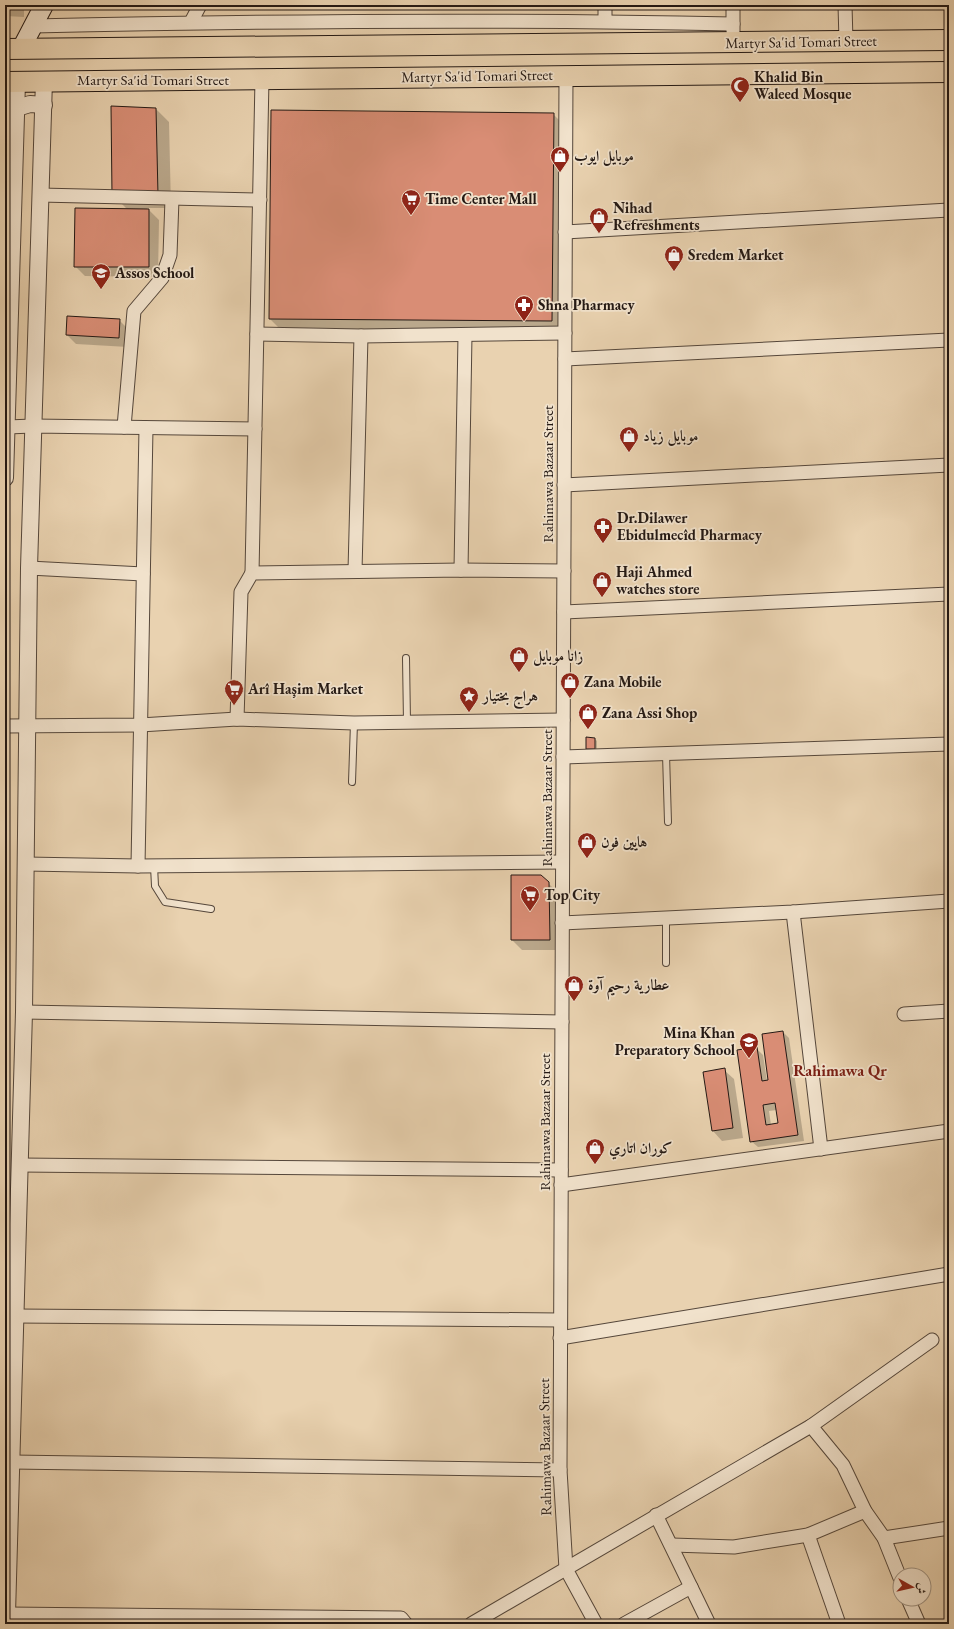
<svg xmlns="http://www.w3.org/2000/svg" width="954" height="1629" viewBox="0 0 954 1629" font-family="'EB Garamond',Amiri,serif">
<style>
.shadow{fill:#0003;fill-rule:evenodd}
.building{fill:#d98d75;stroke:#241914;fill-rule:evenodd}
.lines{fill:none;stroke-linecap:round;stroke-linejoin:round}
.service-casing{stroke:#55473b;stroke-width:8}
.minor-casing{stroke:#55473b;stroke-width:15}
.tertiary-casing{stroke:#55473b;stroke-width:18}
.secondary-casing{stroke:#241914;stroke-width:20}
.primary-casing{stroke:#241914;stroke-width:22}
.service{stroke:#f1e2cc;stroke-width:6}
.minor{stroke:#f1e2cc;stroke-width:13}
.tertiary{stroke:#f1e2cc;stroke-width:16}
.secondary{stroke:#f1e2cc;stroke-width:18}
.primary{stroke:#e9d2b0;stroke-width:20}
.labels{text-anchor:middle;stroke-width:3.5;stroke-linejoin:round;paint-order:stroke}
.street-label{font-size:15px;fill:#241914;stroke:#f1e2cc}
.poi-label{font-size:15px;font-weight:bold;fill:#241914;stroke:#f1e2cc;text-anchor:start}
.neighbourhood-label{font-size:16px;font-weight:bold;fill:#7a1f14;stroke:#f1e2cc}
</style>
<rect width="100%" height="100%" fill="#e9d2b0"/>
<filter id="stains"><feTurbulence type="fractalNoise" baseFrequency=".005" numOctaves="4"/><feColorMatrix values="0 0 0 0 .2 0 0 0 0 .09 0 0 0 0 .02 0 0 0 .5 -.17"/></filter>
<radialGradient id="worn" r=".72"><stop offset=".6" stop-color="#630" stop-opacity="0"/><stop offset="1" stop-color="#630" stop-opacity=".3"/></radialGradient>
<g class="shadow">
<polygon points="5,5 24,5 24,17 5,16"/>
<polygon points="112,107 156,109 169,122 171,208 147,208 159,220 158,277 85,276 75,266 128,210 113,195"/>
<polygon points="553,114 566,127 564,334 283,332 270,319"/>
<polygon points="119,320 129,330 128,347 76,344 67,335"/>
<polygon points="595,739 597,741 597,752 590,752 587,749"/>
<polygon points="548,883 558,893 559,950 522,950 512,940"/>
<path d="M783 1032 789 1038 804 1141 758 1147 751 1141 757 1049 763 1055 767 1081H769ZM777 1110 779 1124 771 1125 769 1111Z"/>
<polygon points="724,1070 734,1079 743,1138 722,1141 713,1131 704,1073"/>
</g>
<g class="building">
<polygon points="111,106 156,108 158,195 112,195"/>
<polygon points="271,110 554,113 552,321 269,319"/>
<polygon points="75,208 149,209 149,267 74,267"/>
<polygon points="67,316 120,319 119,338 66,335"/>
<polygon points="586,737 595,738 595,749 586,749"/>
<polygon points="511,875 541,875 549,882 550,940 511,940"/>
<path d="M783 1031 798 1135 750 1142 737 1050 757 1047 762 1081 768 1080 762 1034ZM775 1103 778 1123 766 1125 763 1105Z"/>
<polygon points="725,1068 733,1128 712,1131 703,1072"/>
</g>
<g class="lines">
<g class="service-casing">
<g id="service">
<polyline points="406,658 407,722"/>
<polyline points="666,754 668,822"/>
<polyline points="352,782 354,723"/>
<polyline points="154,866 155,886 165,902 211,909"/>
<polyline points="666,963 666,918"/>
</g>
</g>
<g class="minor-casing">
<g id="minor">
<polyline points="605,5 605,21"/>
<polyline points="733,5 733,31"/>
<polyline points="845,5 846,41"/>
<polyline points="191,22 200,5"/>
<path d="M33 26C266 21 500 19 733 24"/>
<polyline points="566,75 560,1470 566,1569 596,1624"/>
<polyline points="40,195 260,200"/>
<polyline points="565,232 949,210"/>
<polyline points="257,334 361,336 565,333"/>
<polyline points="565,359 949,340"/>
<polyline points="7,427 33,426 255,429"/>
<polyline points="124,427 134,311 162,278 170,255 172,199"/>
<polyline points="564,485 949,465"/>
<polyline points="29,568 143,574"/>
<polyline points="461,570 465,335"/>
<polyline points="355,571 361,336"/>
<polyline points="252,573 262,79"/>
<polyline points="564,612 949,594"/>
<polyline points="237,719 241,592 252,573 461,570 564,571"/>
<polyline points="5,726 140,725 237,719 354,723 563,720"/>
<polyline points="563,757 949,744"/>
<polyline points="26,864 138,866 562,862"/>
<polyline points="138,866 146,428"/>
<polyline points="793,912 821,1149"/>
<polyline points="562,923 793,912 949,901"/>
<polyline points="24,1012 562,1022"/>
<polyline points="904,1014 949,1011"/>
<polyline points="20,1165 561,1170"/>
<polyline points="561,1185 949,1131"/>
<polyline points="15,1316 560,1320"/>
<polyline points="560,1338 949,1274"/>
<polyline points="811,1426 843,1465 865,1511 884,1538 900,1578"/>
<polyline points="12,1462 560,1470"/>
<polyline points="808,1535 839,1624"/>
<polyline points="884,1538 949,1528"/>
<polyline points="672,1545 734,1547 808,1535 865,1511"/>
<polyline points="691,1587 709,1624"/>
<polyline points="908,1599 919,1624"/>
<polyline points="7,1614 401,1618 406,1624"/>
<polyline points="471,1624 811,1426 932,1340"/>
<polyline points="624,1624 691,1587 656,1515"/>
</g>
</g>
<g class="tertiary-casing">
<g id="tertiary">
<polyline points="17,108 30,104 44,105"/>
<polyline points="5,478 17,82"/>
<polyline points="6,1624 7,1614 24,1012 29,568 44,80"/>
</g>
</g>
<g class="secondary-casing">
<polyline id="secondary" points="21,49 44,5"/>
</g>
<g class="primary-casing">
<g id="primary">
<polyline points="5,49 949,40"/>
<polyline points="5,82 949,72"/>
</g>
</g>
<use href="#service" class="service"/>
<use href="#minor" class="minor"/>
<use href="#tertiary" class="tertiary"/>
<use href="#secondary" class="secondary"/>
<use href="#primary" class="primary"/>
</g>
<defs>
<g id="mosque-pin" transform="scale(1)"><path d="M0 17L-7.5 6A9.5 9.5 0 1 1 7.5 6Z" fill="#8f2418" stroke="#f1e2cc"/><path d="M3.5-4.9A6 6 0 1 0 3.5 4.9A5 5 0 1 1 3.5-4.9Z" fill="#fff"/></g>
<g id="shop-pin" transform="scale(1)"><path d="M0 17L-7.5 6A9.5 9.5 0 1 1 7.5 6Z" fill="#8f2418" stroke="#f1e2cc"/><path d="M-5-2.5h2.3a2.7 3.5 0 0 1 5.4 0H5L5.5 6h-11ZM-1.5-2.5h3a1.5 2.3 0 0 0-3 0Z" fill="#fff"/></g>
<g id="supermarket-pin" transform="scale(1)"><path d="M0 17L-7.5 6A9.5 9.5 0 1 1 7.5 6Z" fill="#8f2418" stroke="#f1e2cc"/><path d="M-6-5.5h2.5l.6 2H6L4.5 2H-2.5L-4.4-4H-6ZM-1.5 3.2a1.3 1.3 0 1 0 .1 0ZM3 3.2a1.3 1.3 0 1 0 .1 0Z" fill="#fff"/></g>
<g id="school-pin" transform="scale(1)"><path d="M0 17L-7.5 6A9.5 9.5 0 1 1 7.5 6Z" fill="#8f2418" stroke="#f1e2cc"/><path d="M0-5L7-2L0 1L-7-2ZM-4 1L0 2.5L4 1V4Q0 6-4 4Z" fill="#fff"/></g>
<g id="pharmacy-pin" transform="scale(1)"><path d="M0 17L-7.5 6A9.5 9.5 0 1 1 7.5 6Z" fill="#8f2418" stroke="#f1e2cc"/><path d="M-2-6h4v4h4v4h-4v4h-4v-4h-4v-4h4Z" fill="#fff"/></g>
<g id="sight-pin" transform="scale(1)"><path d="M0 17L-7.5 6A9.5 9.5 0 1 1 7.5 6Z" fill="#8f2418" stroke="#f1e2cc"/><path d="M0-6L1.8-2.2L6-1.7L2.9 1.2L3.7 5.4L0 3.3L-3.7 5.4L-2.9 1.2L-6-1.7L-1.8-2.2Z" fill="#fff"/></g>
</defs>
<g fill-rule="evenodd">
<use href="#mosque-pin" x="740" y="86"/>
<use href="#shop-pin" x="560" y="156"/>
<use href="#supermarket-pin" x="411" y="199"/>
<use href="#shop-pin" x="599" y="217"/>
<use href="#shop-pin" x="674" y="255"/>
<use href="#school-pin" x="101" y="273"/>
<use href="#pharmacy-pin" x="524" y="305"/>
<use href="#shop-pin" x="629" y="436"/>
<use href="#pharmacy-pin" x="603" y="527"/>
<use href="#shop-pin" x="602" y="581"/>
<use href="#shop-pin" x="519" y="656"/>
<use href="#shop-pin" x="570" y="682"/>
<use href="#supermarket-pin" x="234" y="689"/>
<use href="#sight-pin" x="469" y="696"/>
<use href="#shop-pin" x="588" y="713"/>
<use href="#shop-pin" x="587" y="842"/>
<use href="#supermarket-pin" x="530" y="895"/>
<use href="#shop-pin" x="574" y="985"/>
<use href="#school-pin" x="749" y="1042"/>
<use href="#shop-pin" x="595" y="1148"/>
</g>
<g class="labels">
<g class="street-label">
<text transform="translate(801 42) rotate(-1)" y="5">Martyr Sa'id Tomari Street</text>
<text transform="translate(477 76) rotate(-1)" y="5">Martyr Sa'id Tomari Street</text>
<text x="153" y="85">Martyr Sa'id Tomari Street</text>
<text transform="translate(548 474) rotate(-90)" y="5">Rahimawa Bazaar Street</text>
<text transform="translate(547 798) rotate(-90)" y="5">Rahimawa Bazaar Street</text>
<text transform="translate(545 1122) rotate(-90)" y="5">Rahimawa Bazaar Street</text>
<text transform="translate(545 1447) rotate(-91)" y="5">Rahimawa Bazaar Street</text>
</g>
<g class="poi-label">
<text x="754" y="82">Khalid Bin<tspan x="754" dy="17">Waleed Mosque</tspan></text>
<text x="574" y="161">موبايل ايوب</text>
<text x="425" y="204">Time Center Mall</text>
<text x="613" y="213">Nihad<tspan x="613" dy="17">Refreshments</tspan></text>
<text x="688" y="260">Sredem Market</text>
<text x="115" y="278">Assos School</text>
<text x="538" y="310">Shna Pharmacy</text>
<text x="643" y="441">موبايل زياد</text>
<text x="617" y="523">Dr.Dilawer<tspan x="617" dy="17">Ebidulmecîd Pharmacy</tspan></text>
<text x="616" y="577">Haji Ahmed<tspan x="616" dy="17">watches store</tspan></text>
<text x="533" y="661">زانا موبايل</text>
<text x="584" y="687">Zana Mobile</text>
<text x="248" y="694">Arî Haşim Market</text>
<text x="483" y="701">هراج بختيار</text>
<text x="602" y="718">Zana Assi Shop</text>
<text x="601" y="847">هايين فون</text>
<text x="544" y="900">Top City</text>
<text x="588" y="990">عطارية رحيم آوة</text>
<text x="735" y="1038" text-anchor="end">Mina Khan<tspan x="735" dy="17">Preparatory School</tspan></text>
<text x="609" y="1153">كوران اتاري</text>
</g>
<g class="neighbourhood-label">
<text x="840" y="1076">Rahimawa Qr</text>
</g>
</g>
<rect width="954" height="1629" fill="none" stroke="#e9d2b0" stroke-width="20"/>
<rect x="6" y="6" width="942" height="1617" fill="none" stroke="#241914" stroke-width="2"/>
<rect x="10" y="10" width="934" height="1609" fill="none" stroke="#241914"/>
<g transform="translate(912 1587) rotate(98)"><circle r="19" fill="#f1e2cc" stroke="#9f9282"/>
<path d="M0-3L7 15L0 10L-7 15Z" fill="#8f2418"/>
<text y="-6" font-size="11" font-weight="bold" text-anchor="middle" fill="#241914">ش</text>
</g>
<rect width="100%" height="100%" filter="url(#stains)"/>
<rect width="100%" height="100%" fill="url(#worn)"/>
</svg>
